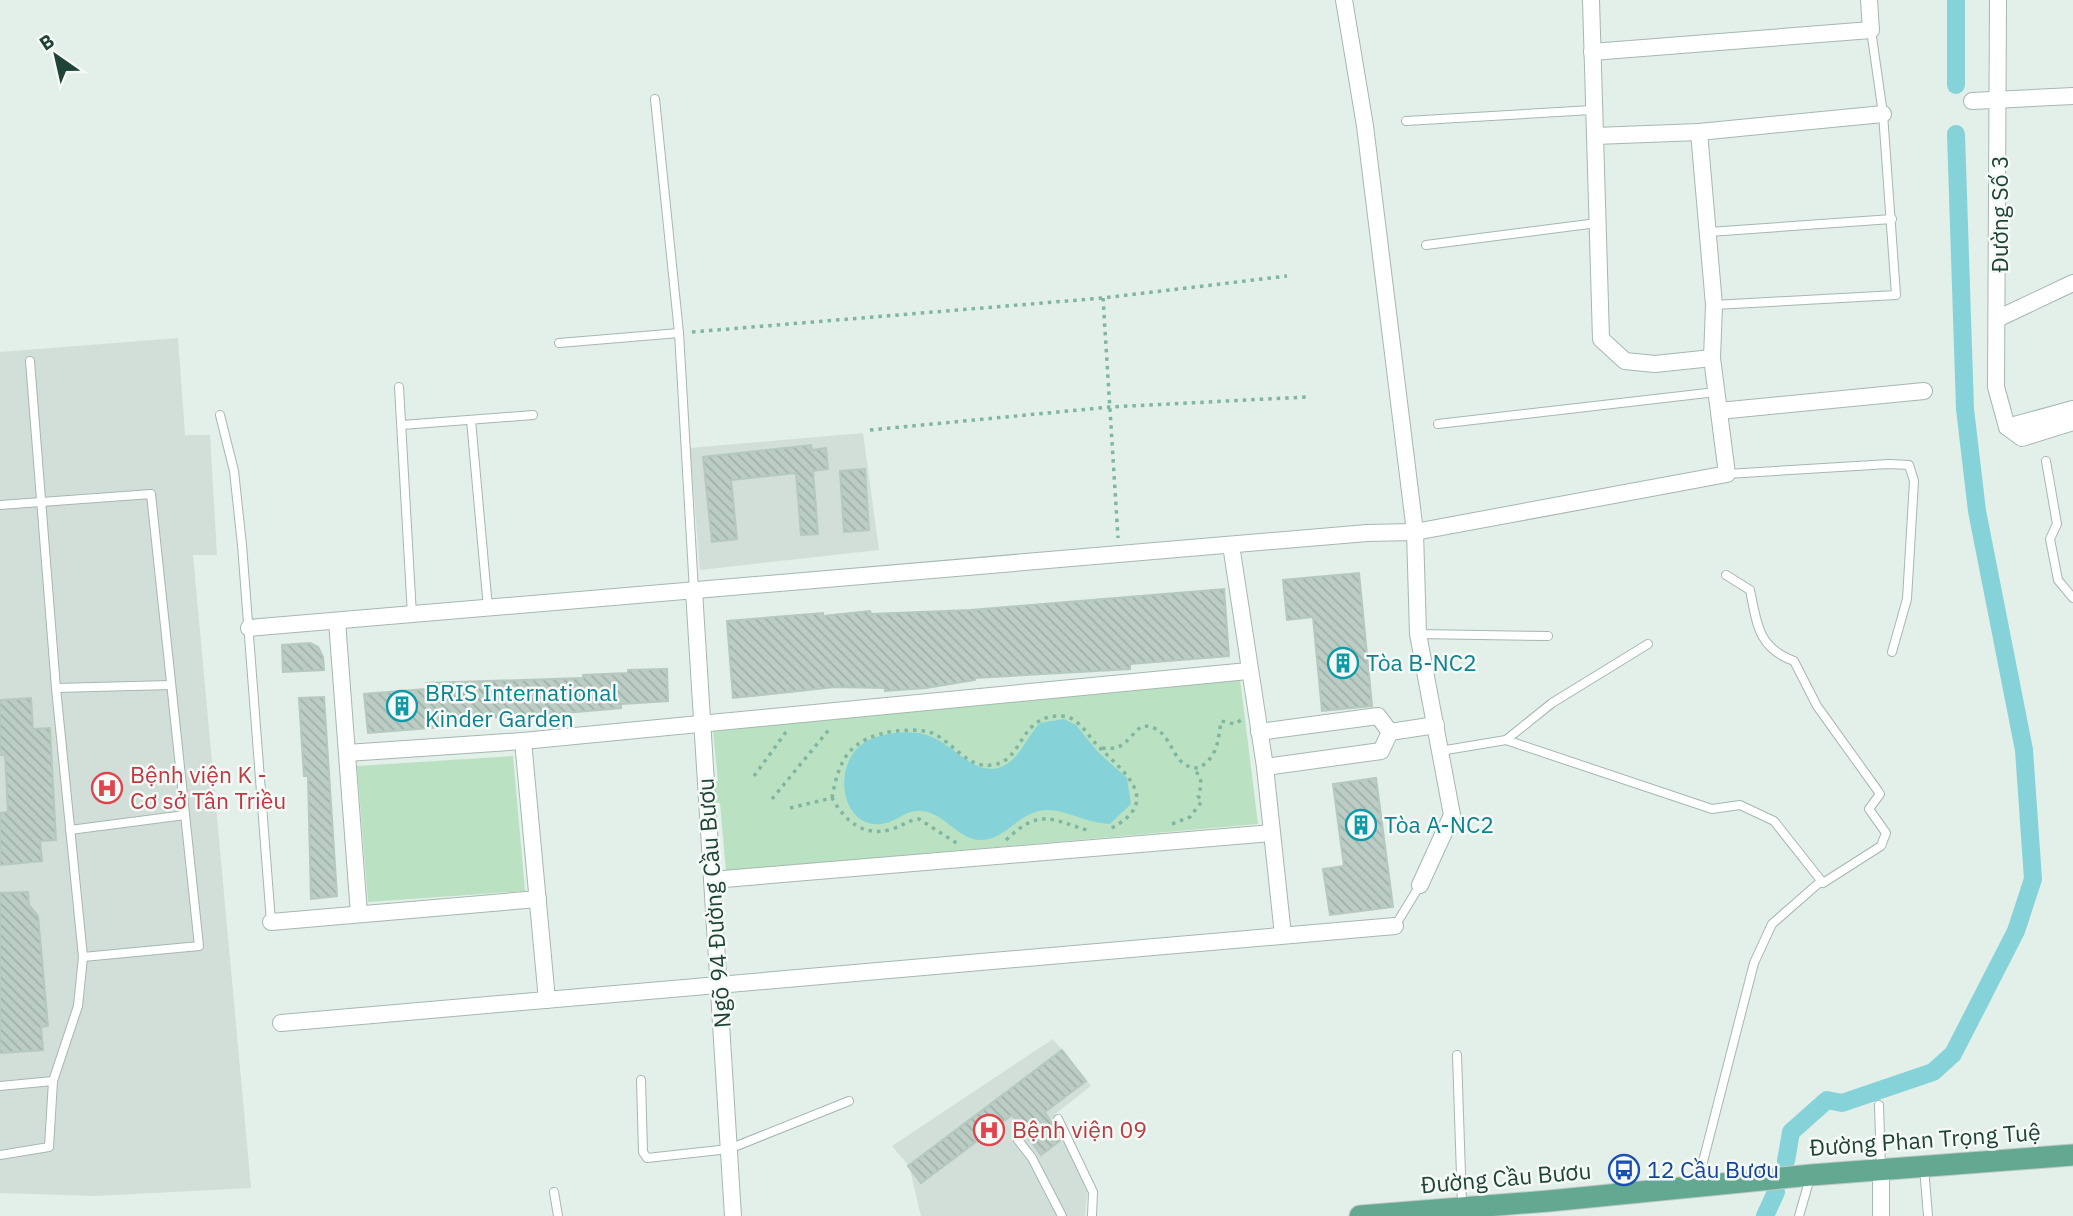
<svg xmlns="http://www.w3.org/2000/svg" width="2073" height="1216" viewBox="0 0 2073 1216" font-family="'IBM Plex Sans',sans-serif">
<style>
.built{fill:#d1dfd8}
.park{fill:#bae2c2}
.water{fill:#85d3d9}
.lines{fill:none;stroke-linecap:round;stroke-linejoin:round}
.canal{stroke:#85d3d9;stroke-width:18}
.building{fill:url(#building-back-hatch);stroke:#b5c9bf;stroke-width:2}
.lane-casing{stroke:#a5b8b0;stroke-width:10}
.street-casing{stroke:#a5b8b0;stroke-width:18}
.primary-casing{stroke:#c1cac7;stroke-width:23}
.path{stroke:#80b6a1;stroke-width:3.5;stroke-dasharray:3.5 5;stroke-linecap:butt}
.lane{stroke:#fff;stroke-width:8}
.street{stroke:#fff;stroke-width:16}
.primary{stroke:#63a992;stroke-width:21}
.labels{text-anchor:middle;stroke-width:5;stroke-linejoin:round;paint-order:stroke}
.street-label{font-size:23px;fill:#204337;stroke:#f5faf7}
.culture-label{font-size:23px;fill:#0d838f;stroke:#f5faf7;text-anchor:start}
.health-label{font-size:23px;fill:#be3a42;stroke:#f5faf7;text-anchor:start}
.transit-label{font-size:23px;fill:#164399;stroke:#f5faf7;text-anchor:start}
</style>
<defs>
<pattern id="building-back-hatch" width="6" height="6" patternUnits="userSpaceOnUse" patternTransform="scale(1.75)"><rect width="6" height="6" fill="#bbcdc4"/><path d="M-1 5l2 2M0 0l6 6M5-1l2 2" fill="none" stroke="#a0b1a9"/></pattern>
</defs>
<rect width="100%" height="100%" fill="#e3efe9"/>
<g class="built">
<polygon points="178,338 185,435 210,435 217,555 193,555 251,1188 95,1196 0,1193 0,352"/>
<polygon points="863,433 879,550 700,570 690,448"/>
<polygon points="1053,1039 1091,1086 1055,1114 1087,1191 1085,1216 921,1216 909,1166 892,1146"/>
</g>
<g class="park">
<polygon points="1240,679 1258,824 726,871 720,803 712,802 711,782 718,781 713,731"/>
<polygon points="513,756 525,891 368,902 357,766"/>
</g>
<path class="water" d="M1064 719 1076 725 1098 752 1127 778 1131 804 1110 824C1085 824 1062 806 1039 811 1016 816 1003 842 978 840 956 837 944 813 922 811 906 809 897 822 882 824 839 830 830 758 869 740 887 732 914 729 932 737 957 747 981 785 1011 761 1022 752 1029 734 1040 723Z"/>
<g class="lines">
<g class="canal">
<polyline points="1956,85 1956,0"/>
<polyline points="1786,1161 1791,1132 1827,1100 1842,1103 1933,1072 1953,1054 2016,931 2033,879 2024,750 1977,511 1965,409 1956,134"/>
<polyline points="1765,1216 1776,1192"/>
</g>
</g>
<g class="building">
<polygon points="811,445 812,450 826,448 828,469 813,471 818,534 801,535 796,473 731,480 737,539 712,542 703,457"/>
<polygon points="865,469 869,530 844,532 840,471"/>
<polygon points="1359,573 1372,706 1322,711 1313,617 1287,620 1283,580"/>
<polygon points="1224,589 1229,656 1130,664 1130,669 975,678 975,680 926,688 885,691 885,688 835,687 733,698 727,621 823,613 823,616 870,611 871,614 971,610"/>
<polygon points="310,643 318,647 323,657 324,670 283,672 282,645"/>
<polygon points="667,669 668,701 621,704 621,708 576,712 441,721 442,727 368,733 364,694 426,689 426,683 583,678 583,675 628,673 628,670"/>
<polygon points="324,697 337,896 311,899 308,776 304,776 299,698"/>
<polygon points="31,698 33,729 50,728 56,840 40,841 42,861 0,865 0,813 8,812 5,755 0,755 0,700"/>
<polygon points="1376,778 1393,907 1330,915 1323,869 1344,866 1333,784"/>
<polygon points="28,892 29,905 38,916 48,1026 41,1027 43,1050 0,1053 0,893"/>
<polygon points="1062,1050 1086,1081 1045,1112 1061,1140 1041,1155 1012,1115 921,1183 908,1166"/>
</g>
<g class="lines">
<g class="lane-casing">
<g id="lane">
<polyline points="655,99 679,333 694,591"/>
<polyline points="1406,121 1592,110"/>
<polyline points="1709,232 1892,219"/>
<polyline points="1426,245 1597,223"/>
<polyline points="1714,305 1896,295 1883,114 1871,30"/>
<polyline points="559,343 679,333"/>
<polyline points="399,387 412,615"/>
<polyline points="220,415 234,471 242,545 271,922"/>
<polyline points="471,420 488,608"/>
<polyline points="1438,424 1716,392"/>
<polyline points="402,425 533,415"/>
<polyline points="2046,461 2057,524 2050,539 2058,580 2073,598"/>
<polyline points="1727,474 1889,464 1909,465 1914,481 1907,599 1892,652"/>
<polyline points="0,505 151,494 199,946 83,957"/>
<polyline points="1418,634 1548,636"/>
<polyline points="56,688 171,685"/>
<path d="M1506 740 1712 809 1740 805 1774 821 1823 883 1881 846 1886 833 1869 809 1880 794 1878 791 1817 706 1794 661C1758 648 1757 624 1750 590L1726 575"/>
<polyline points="1440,751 1506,740 1552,703 1648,644"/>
<polyline points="70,830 185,815"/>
<polyline points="1395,926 1420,885"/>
<polyline points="1457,1055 1462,1205"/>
<polyline points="641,1080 643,1152 647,1158 729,1149 849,1101"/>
<polyline points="0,1086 53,1081"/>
<polyline points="1879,1105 1881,1167"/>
<polyline points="1058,1119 1093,1192 1092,1216"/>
<polyline points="1018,1140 1032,1158 1062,1216"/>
<polyline points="0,1155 49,1147 53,1081 78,1006 83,957 56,688 30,361"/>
<polyline points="1924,1167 1928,1216"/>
<polyline points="1697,1185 1754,963 1772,924 1820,882"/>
<polyline points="554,1192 558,1216"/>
<polyline points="1799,1216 1810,1178"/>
</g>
</g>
<g class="street-casing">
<g id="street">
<polyline points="1344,0 1365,126 1415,532 1418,634 1452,815 1420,885"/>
<polyline points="1591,0 1601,339 1625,361 1655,364 1712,358"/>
<polyline points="1998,0 1996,387 2007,427"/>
<polyline points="1592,52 1871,30 1869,0"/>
<polyline points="1972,101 2073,96"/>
<polyline points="1595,136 1699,132 1883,114"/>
<polyline points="1999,318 2073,283"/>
<polyline points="1719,411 1924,391"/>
<polyline points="2007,427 2022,438 2073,422"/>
<polyline points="2007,427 2073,409"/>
<polyline points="1231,545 1265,767 1283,935"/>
<polyline points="694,591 733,1216"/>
<polyline points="337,621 359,914"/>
<polyline points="249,628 1367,533 1415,532 1727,474 1712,358 1714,305 1699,132"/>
<polyline points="1259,732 1378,716 1390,732 1381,751 1265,767"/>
<polyline points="1390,732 1436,725"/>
<polyline points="523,741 547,1000"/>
<polyline points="347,753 523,741 1248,671"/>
<polyline points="712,880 1272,833"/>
<polyline points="271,922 538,899"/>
<polyline points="281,1023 1395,926"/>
<polyline points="1881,1170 1881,1216"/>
</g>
</g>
<g class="primary-casing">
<polyline id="primary" points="1360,1216 1549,1201 1811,1175 2073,1155"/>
</g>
<g class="path">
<polyline points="1103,298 1118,538"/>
<polyline points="692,332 1103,298 1287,276"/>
<polyline points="870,430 1110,407 1306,397"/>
<path d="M1102 748C1125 751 1126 739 1142 726 1176 725 1167 769 1199 768 1218 756 1218 741 1221 721L1235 724 1241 720"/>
<polyline points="754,776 786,732"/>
<path d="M832 798C839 757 851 738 895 731 906 730 921 729 932 733 952 741 967 769 992 765 1025 761 1018 714 1062 716 1079 717 1087 735 1098 746 1126 774 1164 802 1108 830"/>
<polyline points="772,799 831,727"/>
<path d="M790 808 832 798C845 821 864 838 892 829 902 826 909 820 919 819L958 844"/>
<path d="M1172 824 1190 817 1202 801 1198 796C1202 785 1203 777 1193 769"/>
<path d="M1006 840C1040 807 1052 820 1090 831"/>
</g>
<use href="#lane" class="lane"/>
<use href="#street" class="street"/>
<use href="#primary" class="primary"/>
</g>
<defs>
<g id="building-ring" transform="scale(1.575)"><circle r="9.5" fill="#f5faf7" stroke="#0f9aa8" stroke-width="1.5"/><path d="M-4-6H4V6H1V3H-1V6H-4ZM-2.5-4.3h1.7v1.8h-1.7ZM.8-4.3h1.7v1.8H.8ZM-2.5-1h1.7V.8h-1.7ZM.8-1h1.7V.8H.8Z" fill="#0f9aa8"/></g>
<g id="hospital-ring" transform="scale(1.575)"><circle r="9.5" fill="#f5faf7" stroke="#e0444e" stroke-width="1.5"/><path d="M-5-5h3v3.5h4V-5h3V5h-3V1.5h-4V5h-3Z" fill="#e0444e"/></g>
<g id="bus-ring" transform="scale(1.575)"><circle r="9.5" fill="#f5faf7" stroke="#1a4fb4" stroke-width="1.5"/><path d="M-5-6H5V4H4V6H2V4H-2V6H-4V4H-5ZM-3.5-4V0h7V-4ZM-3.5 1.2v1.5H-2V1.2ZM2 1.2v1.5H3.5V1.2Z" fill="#1a4fb4"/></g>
</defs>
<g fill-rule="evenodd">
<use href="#building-ring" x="1343" y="663"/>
<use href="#building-ring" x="402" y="706"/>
<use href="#hospital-ring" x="107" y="788"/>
<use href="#building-ring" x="1361" y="825"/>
<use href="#hospital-ring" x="989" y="1130"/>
<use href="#bus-ring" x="1624" y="1170"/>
</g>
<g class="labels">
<g class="street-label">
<text transform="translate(2000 214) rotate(-90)" y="8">Đường Số 3</text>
<text transform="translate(714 903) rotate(-94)" y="8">Ngõ 94 Đường Cầu Bươu</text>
<text transform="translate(1925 1140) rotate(-4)" y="8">Đường Phan Trọng Tuệ</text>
<text transform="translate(1506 1178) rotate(-5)" y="8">Đường Cầu Bươu</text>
</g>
<g class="culture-label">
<text x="1366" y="671">Tòa B-NC2</text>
<text x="425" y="701">BRIS International<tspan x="425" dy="26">Kinder Garden</tspan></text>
<text x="1384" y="833">Tòa A-NC2</text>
</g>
<g class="health-label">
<text x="130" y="783">Bệnh viện K -<tspan x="130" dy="26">Cơ sở Tân Triều</tspan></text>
<text x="1012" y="1138">Bệnh viện 09</text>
</g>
<g class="transit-label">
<text x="1647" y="1178">12 Cầu Bươu</text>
</g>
</g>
<g transform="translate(56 56) rotate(326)" stroke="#f5faf7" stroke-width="5" paint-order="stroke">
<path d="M0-5L12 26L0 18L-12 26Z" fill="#204337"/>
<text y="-10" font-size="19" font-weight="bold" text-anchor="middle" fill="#204337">B</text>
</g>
</svg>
